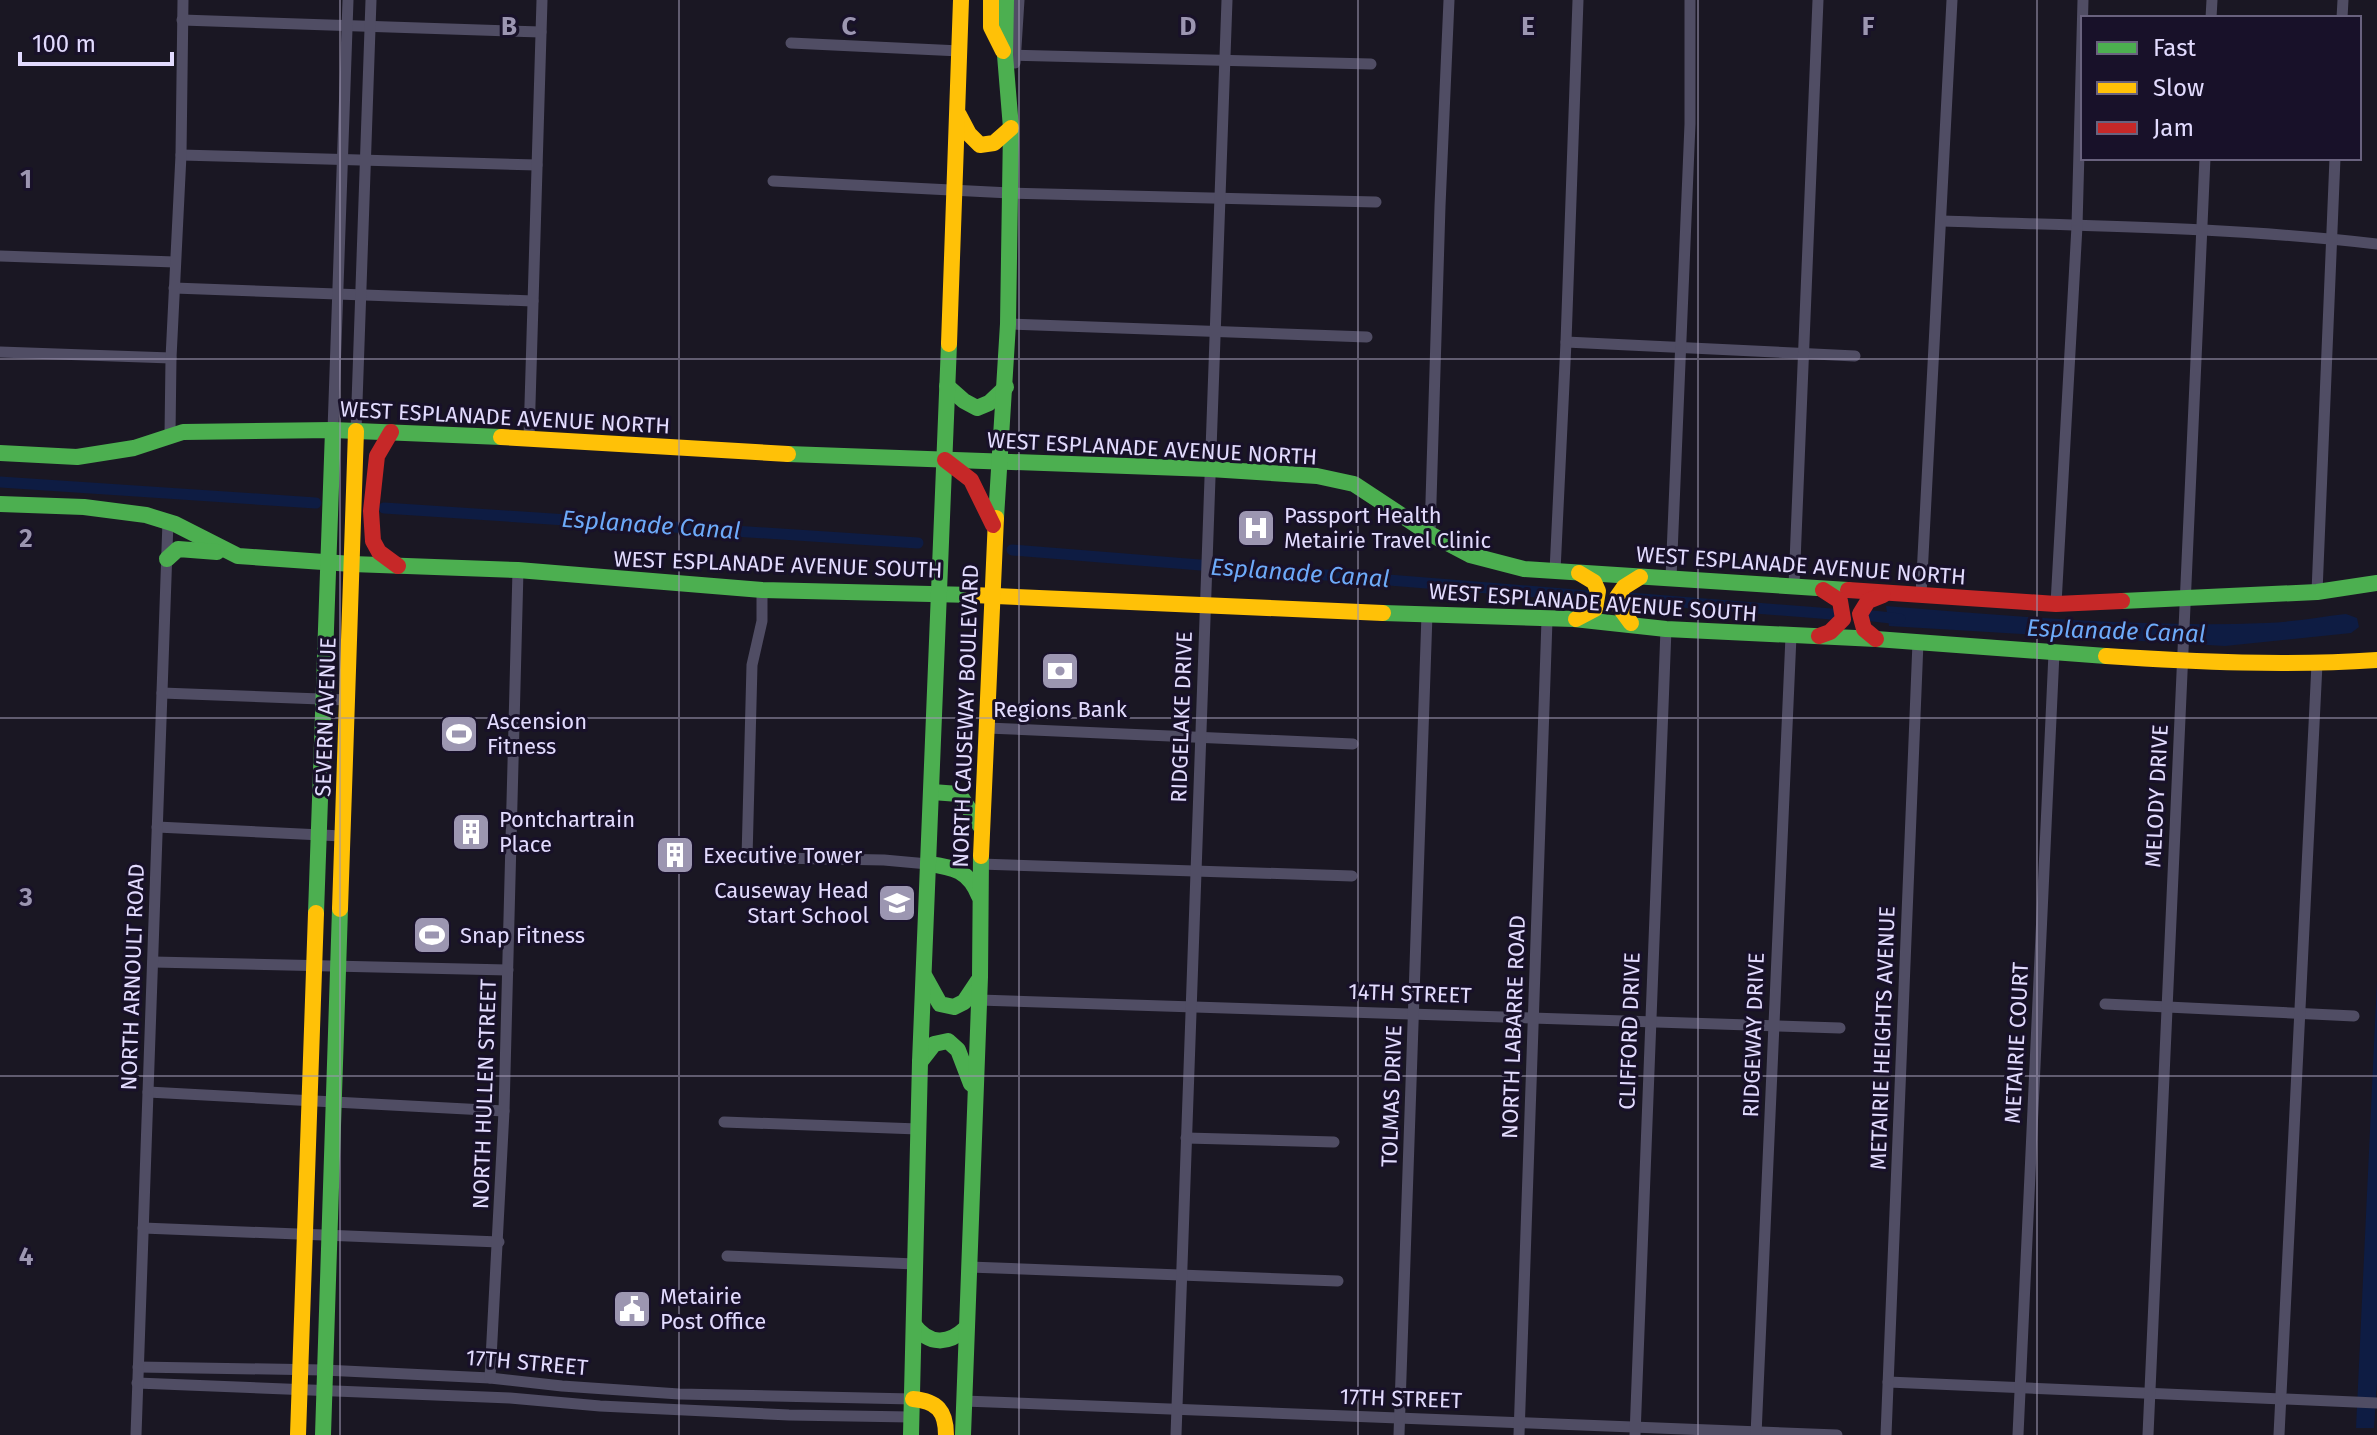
<svg xmlns="http://www.w3.org/2000/svg" width="2377" height="1435" viewBox="0 0 2377 1435" font-family="'Fira Sans',sans-serif">
<style>
.water{fill:#0e1c43}
.lines{fill:none;stroke-linecap:round;stroke-linejoin:round}
.canal{stroke:#0e1c43;stroke-width:11}
.street{stroke:#504d64;stroke-width:11}
.fast{stroke:#4caf50;stroke-width:16}
.slow{stroke:#ffc107;stroke-width:16}
.jam{stroke:#c62828;stroke-width:16}
.grid{fill:none;stroke:#9c96b1;stroke-width:2;stroke-opacity:0.55}
.labels{text-anchor:middle;stroke-width:6;stroke-linejoin:round;paint-order:stroke}
.street-label{font-size:22px;fill:#e2dbfe;stroke:#181129}
.poi-label{font-size:22px;fill:#e2dbfe;stroke:#181129;text-anchor:start}
.water-label{font-size:24px;font-style:italic;fill:#6daaf9;stroke:#181129}
.grid-label{font-size:26px;text-anchor:middle;font-weight:bold;fill:#9c96b1;stroke:#181129;stroke-width:6;stroke-linejoin:round;paint-order:stroke}
</style>
<rect width="100%" height="100%" fill="#1a1723"/>
<g class="water">
<path d="M1886 606C2012 616 2139 628 2266 623 2293 622 2319 617 2346 614L2357 618 2359 627 2351 633 2225 646 1889 626Z"/>
<polygon points="2377,981 2377,1383 2374,1428 2356,1428"/>
</g>
<g class="lines">
<g class="canal">
<polyline points="0,482 316,503"/>
<polyline points="384,508 918,543"/>
<polyline points="1012,550 1588,596"/>
<polyline points="1629,598 1832,614"/>
<polyline points="1873,616 1900,619"/>
</g>
<g class="street">
<polyline points="2211,18 2212,0"/>
<polyline points="2342,18 2343,0"/>
<polyline points="182,20 541,32"/>
<polyline points="791,43 960,51"/>
<polyline points="1005,55 1371,64"/>
<polyline points="1015,63 1019,0"/>
<polyline points="181,155 537,165"/>
<polyline points="773,181 1010,193 1376,202"/>
<path d="M1942 221C2087 226 2233 227 2377 244"/>
<polyline points="0,256 175,262"/>
<polyline points="174,288 533,301"/>
<polyline points="1008,324 1367,337"/>
<polyline points="1566,342 1855,356"/>
<polyline points="0,352 171,358"/>
<polyline points="333,430 348,0"/>
<polyline points="356,431 371,0"/>
<polyline points="170,435 171,358 181,155 183,0"/>
<polyline points="529,438 542,0"/>
<polyline points="1430,534 1440,206 1449,0"/>
<polyline points="1555,571 1566,342 1578,0"/>
<polyline points="1671,578 1690,124 1690,0"/>
<polyline points="1794,586 1818,0"/>
<polyline points="2317,592 2335,158"/>
<polyline points="1921,595 1952,0"/>
<polyline points="2056,604 2077,226 2083,0"/>
<polyline points="162,693 347,700"/>
<polyline points="987,728 1353,744"/>
<polyline points="157,827 342,836"/>
<polyline points="725,857 884,860 928,864"/>
<polyline points="747,858 752,665 762,621 762,590"/>
<polyline points="980,864 1352,876"/>
<polyline points="153,962 508,970"/>
<polyline points="979,1000 1840,1028"/>
<polyline points="2105,1004 2354,1016"/>
<polyline points="148,1092 504,1111"/>
<polyline points="724,1122 918,1129"/>
<polyline points="1186,1138 1334,1142"/>
<polyline points="143,1228 499,1242"/>
<polyline points="727,1256 915,1264"/>
<polyline points="969,1267 1338,1281"/>
<polyline points="138,1367 324,1370 490,1378 562,1386 679,1394 913,1399"/>
<polyline points="490,1378 504,1111 518,570"/>
<polyline points="1888,1382 2377,1403"/>
<polyline points="137,1383 510,1398 600,1406 789,1415 911,1417"/>
<polyline points="964,1401 1837,1435"/>
<polyline points="136,1435 168,521"/>
<polyline points="1176,1435 1227,0"/>
<polyline points="1399,1435 1427,614"/>
<polyline points="1519,1435 1547,620"/>
<polyline points="1635,1435 1666,629"/>
<polyline points="1756,1435 1791,636"/>
<polyline points="1886,1435 1918,642"/>
<polyline points="2018,1435 2054,653"/>
<polyline points="2148,1435 2205,158"/>
<polyline points="2279,1435 2317,664"/>
</g>
<g class="fast">
<polyline points="947,386 964,401 977,408 989,403 1006,387"/>
<polyline points="0,453 77,457 134,448 183,432 333,430 501,437"/>
<polyline points="788,454 1210,469 1317,476 1354,484 1430,534 1470,555 1524,569 1848,590"/>
<polyline points="0,504 84,507 146,515 175,524 238,556 352,564 518,570 762,590 973,595"/>
<polyline points="996,518 1008,324 1011,128 1005,55 1006,0"/>
<polyline points="167,559 178,549 217,552"/>
<polyline points="2122,601 2317,592 2377,583"/>
<polyline points="1383,613 1574,619 1666,629 1876,639 2106,656"/>
<polyline points="932,792 959,794 981,827"/>
<path d="M928 864C954 867 969 871 979 896"/>
<polyline points="316,913 333,430"/>
<polyline points="925,977 940,1004 954,1007 964,1002 978,981"/>
<polyline points="920,1062 934,1044 948,1041 958,1050 971,1084"/>
<path d="M914 1325C929 1345 948 1345 966 1328"/>
<polyline points="323,1435 340,909"/>
<polyline points="911,1435 920,1062 949,344"/>
<polyline points="963,1435 980,977 981,856"/>
</g>
<g class="slow">
<polyline points="991,0 991,27 1003,51"/>
<polyline points="959,115 969,134 980,145 994,143 1011,128"/>
<polyline points="949,344 961,0"/>
<polyline points="501,437 788,454"/>
<polyline points="973,595 1383,613"/>
<polyline points="1576,619 1595,609 1598,591 1594,582 1579,573"/>
<polyline points="1631,623 1620,608 1617,597 1624,587 1640,577"/>
<path d="M2106 656C2197 662 2287 666 2377 660"/>
<polyline points="981,856 996,518"/>
<polyline points="340,909 356,431"/>
<path d="M913 1399C937 1401 946 1411 946 1435"/>
<polyline points="298,1435 316,913"/>
</g>
<g class="jam">
<polyline points="391,432 377,456 371,511 373,541 379,552 398,566"/>
<polyline points="945,460 971,480 993,525"/>
<polyline points="1848,590 2056,604 2122,601"/>
<polyline points="1819,636 1830,632 1843,619 1840,601 1823,590"/>
<polyline points="1876,639 1864,629 1860,614 1868,601 1883,595"/>
</g>
</g>
<path class="grid" d="M340 0V1435M679 0V1435M1019 0V1435M1358 0V1435M1698 0V1435M2037 0V1435M0 359H2377M0 718H2377M0 1076H2377"/>
<defs>
<g id="hospital-square" transform="scale(2)"><rect x="-9" y="-9" width="18" height="18" rx="4" fill="#9c96b1" stroke="#181129"/><path d="M-5-5h3v3.5h4V-5h3V5h-3V1.5h-4V5h-3Z" fill="#fff"/></g>
<g id="bank-square" transform="scale(2)"><rect x="-9" y="-9" width="18" height="18" rx="4" fill="#9c96b1" stroke="#181129"/><path d="M-6-4H6V4H-6ZM0-2.3a2.3 2.3 0 1 0 0 4.6a2.3 2.3 0 1 0 0-4.6Z" fill="#fff"/></g>
<g id="stadium-square" transform="scale(2)"><rect x="-9" y="-9" width="18" height="18" rx="4" fill="#9c96b1" stroke="#181129"/><path d="M0-5a6.5 5 0 1 0 0 10a6.5 5 0 1 0 0-10ZM-3.5-1.8h7v3.6h-7Z" fill="#fff"/></g>
<g id="building-square" transform="scale(2)"><rect x="-9" y="-9" width="18" height="18" rx="4" fill="#9c96b1" stroke="#181129"/><path d="M-4-6H4V6H1V3H-1V6H-4ZM-2.5-4.3h1.7v1.8h-1.7ZM.8-4.3h1.7v1.8H.8ZM-2.5-1h1.7V.8h-1.7ZM.8-1h1.7V.8H.8Z" fill="#fff"/></g>
<g id="school-square" transform="scale(2)"><rect x="-9" y="-9" width="18" height="18" rx="4" fill="#9c96b1" stroke="#181129"/><path d="M0-5L7-2L0 1L-7-2ZM-4 1L0 2.5L4 1V4Q0 6-4 4Z" fill="#fff"/></g>
<g id="civic-square" transform="scale(2)"><rect x="-9" y="-9" width="18" height="18" rx="4" fill="#9c96b1" stroke="#181129"/><path d="M-.6-6.5H3V-4.5H.6V-3L4-1V1h2V6H-6V1h2V-1L-.6-3ZM-1.2 2.5V6h2.4V2.5Z" fill="#fff"/></g>
</defs>
<g fill-rule="evenodd">
<use href="#hospital-square" x="1256" y="528"/>
<use href="#bank-square" x="1060" y="671"/>
<use href="#stadium-square" x="459" y="734"/>
<use href="#building-square" x="471" y="832"/>
<use href="#building-square" x="675" y="855"/>
<use href="#school-square" x="897" y="903"/>
<use href="#stadium-square" x="432" y="935"/>
<use href="#civic-square" x="632" y="1309"/>
</g>
<g class="labels">
<g class="street-label">
<text transform="translate(505 417) rotate(3)" y="8">WEST ESPLANADE AVENUE NORTH</text>
<text transform="translate(1152 448) rotate(3)" y="8">WEST ESPLANADE AVENUE NORTH</text>
<text transform="translate(778 564) rotate(2)" y="8">WEST ESPLANADE AVENUE SOUTH</text>
<text transform="translate(1801 565) rotate(4)" y="8">WEST ESPLANADE AVENUE NORTH</text>
<text transform="translate(1593 602) rotate(4)" y="8">WEST ESPLANADE AVENUE SOUTH</text>
<text transform="translate(965 716) rotate(-88)" y="8">NORTH CAUSEWAY BOULEVARD</text>
<text transform="translate(325 717) rotate(-88)" y="8">SEVERN AVENUE</text>
<text transform="translate(1181 717) rotate(-88)" y="8">RIDGELAKE DRIVE</text>
<text transform="translate(2156 796) rotate(-87)" y="8">MELODY DRIVE</text>
<text transform="translate(132 977) rotate(-88)" y="8">NORTH ARNOULT ROAD</text>
<text transform="translate(1410 993) rotate(2)" y="8">14TH STREET</text>
<text transform="translate(1513 1027) rotate(-88)" y="8">NORTH LABARRE ROAD</text>
<text transform="translate(1629 1031) rotate(-88)" y="8">CLIFFORD DRIVE</text>
<text transform="translate(1753 1035) rotate(-88)" y="8">RIDGEWAY DRIVE</text>
<text transform="translate(1882 1038) rotate(-88)" y="8">METAIRIE HEIGHTS AVENUE</text>
<text transform="translate(2016 1043) rotate(-87)" y="8">METAIRIE COURT</text>
<text transform="translate(484 1094) rotate(-88)" y="8">NORTH HULLEN STREET</text>
<text transform="translate(1391 1096) rotate(-88)" y="8">TOLMAS DRIVE</text>
<text transform="translate(527 1362) rotate(5)" y="8">17TH STREET</text>
<text transform="translate(1401 1398) rotate(2)" y="8">17TH STREET</text>
</g>
<g class="poi-label">
<text x="1284" y="523">Passport Health<tspan x="1284" dy="25">Metairie Travel Clinic</tspan></text>
<text x="1060" y="717" text-anchor="middle">Regions Bank</text>
<text x="487" y="729">Ascension<tspan x="487" dy="25">Fitness</tspan></text>
<text x="499" y="827">Pontchartrain<tspan x="499" dy="25">Place</tspan></text>
<text x="703" y="863">Executive Tower</text>
<text x="869" y="898" text-anchor="end">Causeway Head<tspan x="869" dy="25">Start School</tspan></text>
<text x="460" y="943">Snap Fitness</text>
<text x="660" y="1304">Metairie<tspan x="660" dy="25">Post Office</tspan></text>
</g>
<g class="water-label">
<text transform="translate(651 525) rotate(4)" y="8">Esplanade Canal</text>
<text transform="translate(1300 573) rotate(4)" y="8">Esplanade Canal</text>
<text transform="translate(2116 631) rotate(2)" y="8">Esplanade Canal</text>
</g>
</g>
<g class="grid-label">
<text x="509" y="35">B</text>
<text x="849" y="35">C</text>
<text x="1188" y="35">D</text>
<text x="1528" y="35">E</text>
<text x="1868" y="35">F</text>
<text x="26" y="188">1</text>
<text x="26" y="547">2</text>
<text x="26" y="906">3</text>
<text x="26" y="1265">4</text>
</g>
<rect x="2081" y="16" width="280" height="144" fill="#181129" stroke="#69627e" stroke-width="2"/>
<rect x="2097" y="42" width="40" height="12" fill="#4caf50" stroke="#69627e" stroke-width="2"/>
<text x="2153" y="56" font-size="24" fill="#e2dbfe">Fast</text>
<rect x="2097" y="82" width="40" height="12" fill="#ffc107" stroke="#69627e" stroke-width="2"/>
<text x="2153" y="96" font-size="24" fill="#e2dbfe">Slow</text>
<rect x="2097" y="122" width="40" height="12" fill="#c62828" stroke="#69627e" stroke-width="2"/>
<text x="2153" y="136" font-size="24" fill="#e2dbfe">Jam</text>
<path d="M20 52v12h152v-12" fill="none" stroke="#e2dbfe" stroke-width="4"/>
<text x="32" y="52" font-size="24" fill="#e2dbfe" stroke="#181129" stroke-width="6" paint-order="stroke">100 m</text>
</svg>
